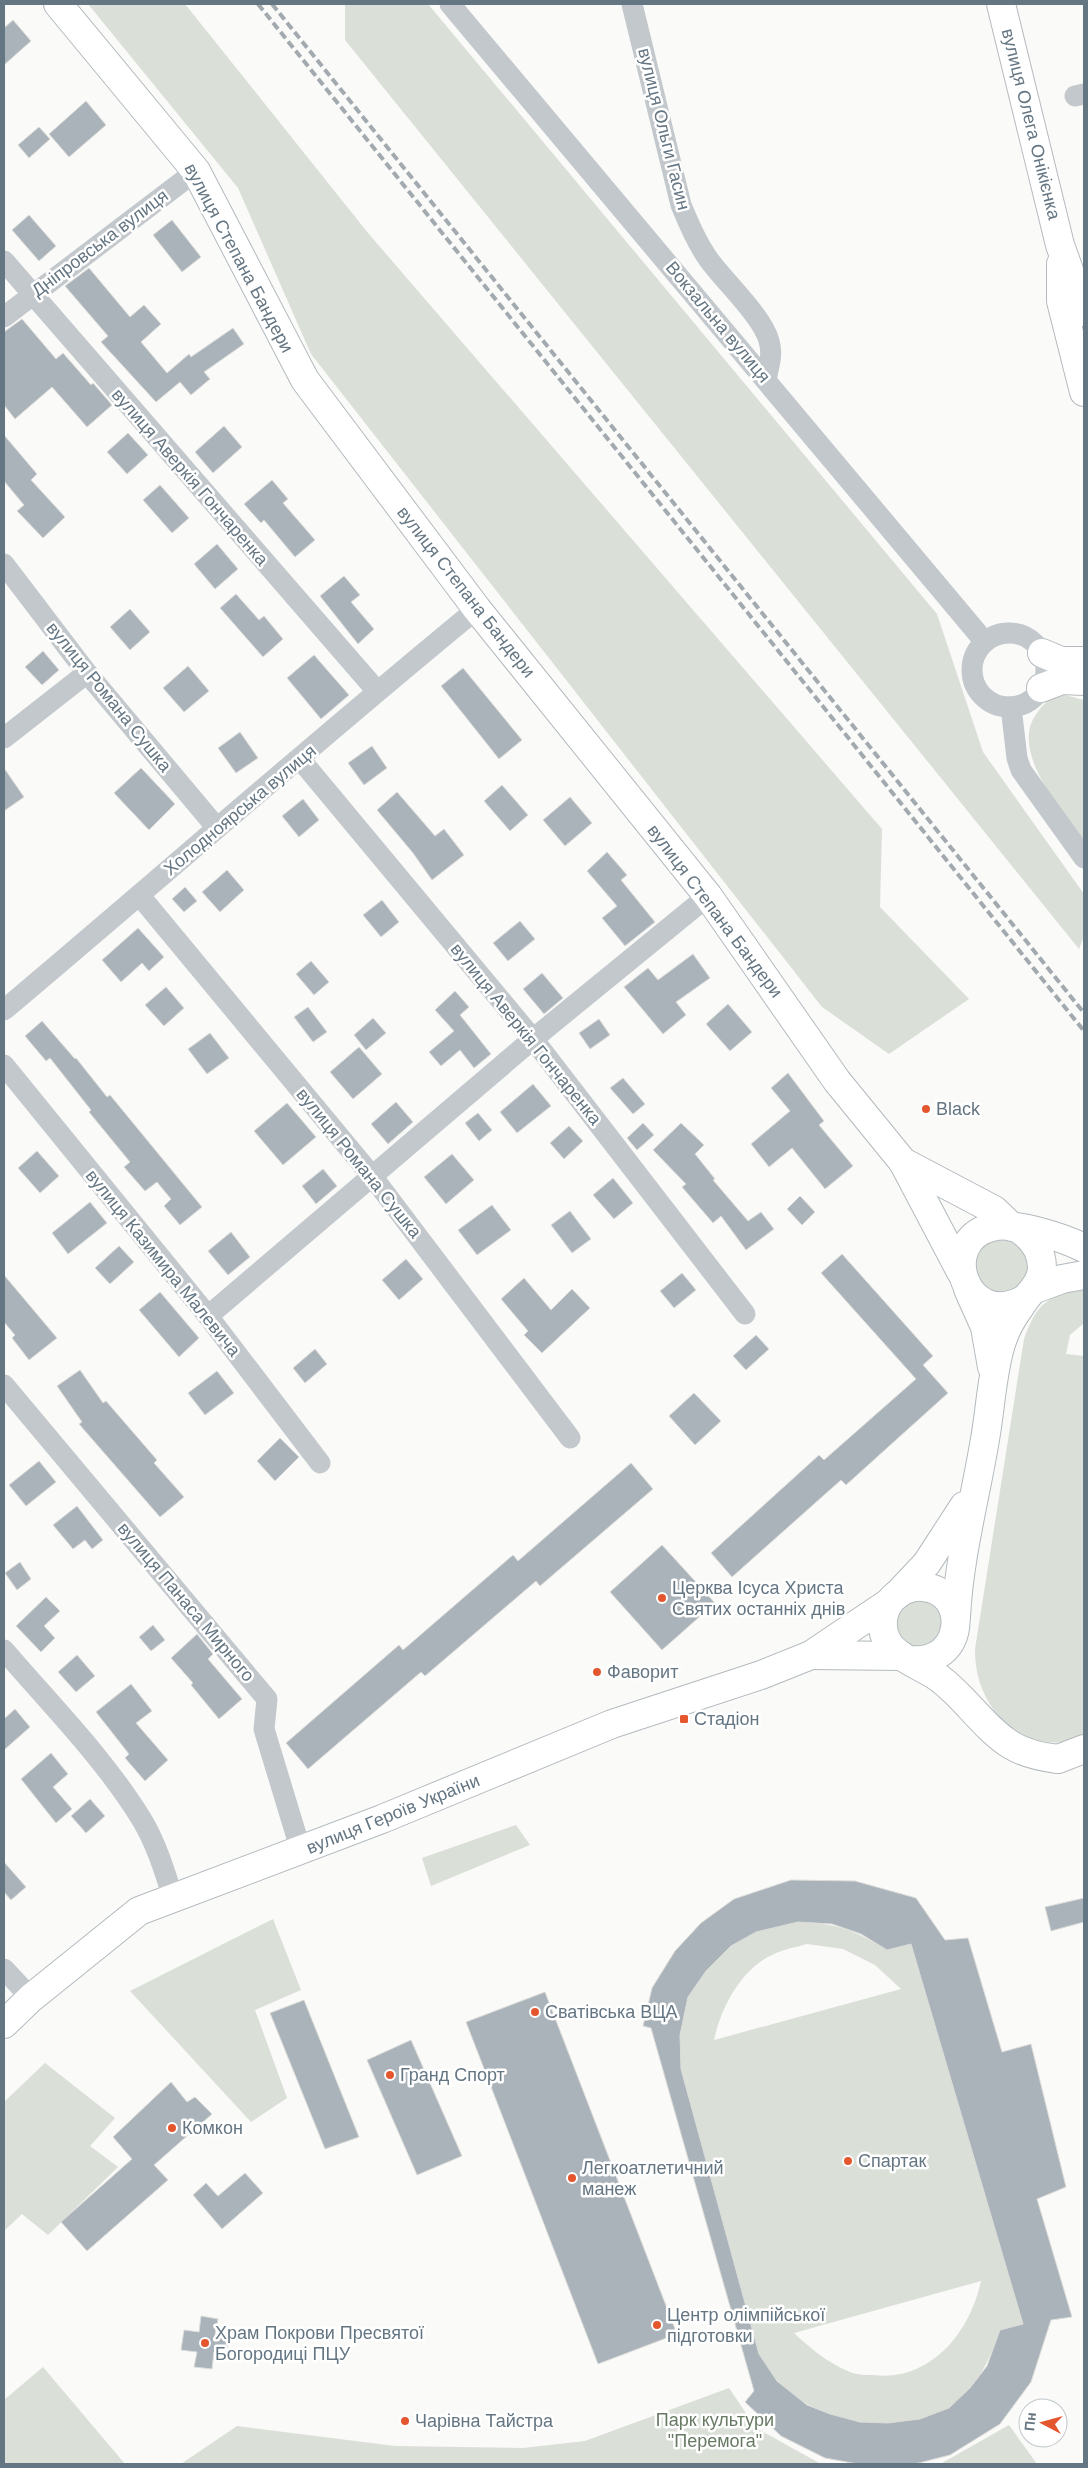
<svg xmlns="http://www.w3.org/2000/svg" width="1088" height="2468" viewBox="0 0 1088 2468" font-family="Arial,sans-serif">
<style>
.green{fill:#dadfd7;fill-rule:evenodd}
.building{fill:#aab3b9;stroke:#dcdcda;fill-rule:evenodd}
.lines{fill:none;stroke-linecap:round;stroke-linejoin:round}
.secondary-casing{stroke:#b3babf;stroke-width:30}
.primary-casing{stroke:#b5babe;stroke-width:30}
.street{stroke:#c3c8cc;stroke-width:21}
.secondary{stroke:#fff;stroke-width:28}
.primary{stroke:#fff;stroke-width:28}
.rail{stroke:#a2aab0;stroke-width:4;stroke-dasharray:8 4;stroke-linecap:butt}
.poi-dot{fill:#e4572e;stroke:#fff;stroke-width:2}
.labels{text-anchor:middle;stroke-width:5;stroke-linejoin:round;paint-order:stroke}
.street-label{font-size:18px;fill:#657683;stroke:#fff}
.poi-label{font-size:18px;fill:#657683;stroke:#fff;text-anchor:start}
.park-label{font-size:18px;fill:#687a64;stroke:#fff}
</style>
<rect width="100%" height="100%" fill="#fafaf8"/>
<g class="green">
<polygon points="88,4 185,4 368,233 882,829 880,907 969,999 889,1054 822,1007 311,354 238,188"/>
<polygon points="345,4 428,4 937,614 983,752 1084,894 1084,936 1079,949 345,40"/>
<path d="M1065 695 1084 700V842C1063 811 1008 751 1037 713 1044 703 1051 696 1065 695Z"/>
<path d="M1005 1239C1029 1244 1030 1263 1026 1283L997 1297 973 1276 979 1249 990 1241Z"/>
<path d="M1084 1286V1323L1070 1335 1066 1354 1084 1356V1738C1023 1758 974 1709 975 1649L1024 1339C1038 1300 1048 1298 1084 1286Z"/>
<polygon points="903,1600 935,1600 946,1627 929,1647 906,1646 893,1628"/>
<polygon points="516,1825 530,1845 431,1886 422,1858"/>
<polygon points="273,1919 301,1990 255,2010 287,2098 251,2122 130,1991"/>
<path d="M798 1922C839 1924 852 1929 887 1950L911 1944 1023 2324 1000 2331C990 2358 975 2393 949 2408 908 2432 849 2426 809 2405 799 2400 787 2390 779 2382 771 2375 765 2363 759 2354L681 2069C680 2046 678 2019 688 1997 699 1973 732 1940 757 1932 770 1927 785 1925 798 1922ZM807 1944 843 1949 875 1965 901 1989 714 2040C721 2008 741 1968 774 1954 784 1949 797 1947 807 1944ZM981 2281C970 2333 930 2382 873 2375 866 2375 857 2375 850 2372 828 2363 811 2349 794 2333Z"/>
<polygon points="45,2063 115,2118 90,2146 118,2167 48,2235 22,2214 4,2231 4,2102"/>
<polygon points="43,2367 125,2464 4,2464 4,2400"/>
<polygon points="729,2388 756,2428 821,2464 181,2464 237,2426 395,2446 523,2448 585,2441"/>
<polygon points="1009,2425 1037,2464 934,2464 942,2463"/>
</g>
<g class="building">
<polygon points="13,20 31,41 4,65 4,28"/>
<polygon points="86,101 106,125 69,157 49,134"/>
<polygon points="39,127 50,139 29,158 18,145"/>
<polygon points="29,215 56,246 39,261 12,230"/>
<polygon points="172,220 201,257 182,272 153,235"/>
<polygon points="89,268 130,317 144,305 161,324 141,342 167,373 189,354 191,357 233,328 244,344 204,372 210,379 191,395 180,382 156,402 101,342 108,336 65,286"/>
<polygon points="22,319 56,359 63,353 91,385 93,383 112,405 87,427 52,387 15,419 4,405 4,332"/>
<polygon points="224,426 242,447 213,473 195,452"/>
<polygon points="128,433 148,455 127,474 107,452"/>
<polygon points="4,435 37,474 31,480 65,517 43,538 17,511 24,505 4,481"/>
<polygon points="272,480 288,499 283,503 315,540 295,557 264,520 261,523 244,504"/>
<polygon points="160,485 189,518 172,533 143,500"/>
<polygon points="217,544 238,569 215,589 194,564"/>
<polygon points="344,576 360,595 351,602 374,629 358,644 320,596"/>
<polygon points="236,594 259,620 264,616 283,639 263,657 220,608"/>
<polygon points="130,609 150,632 130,650 110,627"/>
<polygon points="43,651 59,670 42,685 25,667"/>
<polygon points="314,655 349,695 321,719 287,678"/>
<polygon points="188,666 209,691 184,712 163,688"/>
<polygon points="463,668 522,740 499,759 441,686"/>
<polygon points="240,732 258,758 236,773 218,748"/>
<polygon points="372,746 387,768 364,785 348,763"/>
<polygon points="4,768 24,797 4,811"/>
<polygon points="141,768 175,804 149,830 114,793"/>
<polygon points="502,785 528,815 510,831 484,801"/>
<polygon points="397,792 435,836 444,829 464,855 432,880 413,853 377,810"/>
<polygon points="570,797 592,823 565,846 543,820"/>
<polygon points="303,799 319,820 299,837 282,816"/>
<polygon points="607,852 627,875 621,880 655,922 625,946 602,918 617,906 587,871"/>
<polygon points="227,870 244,890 220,912 202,892"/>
<polygon points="185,887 197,901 184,912 172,899"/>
<polygon points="382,900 399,922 381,937 363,915"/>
<polygon points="520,921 535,939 508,961 493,943"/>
<polygon points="138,928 164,957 149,971 142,963 121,982 102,960"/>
<polygon points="693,954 710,978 676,1002 686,1015 663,1034 624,987 648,968 658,980"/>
<polygon points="311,961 329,982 314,995 296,974"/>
<polygon points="542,973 563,998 544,1014 523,989"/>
<polygon points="166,987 184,1008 164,1026 145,1005"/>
<polygon points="455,991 469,1007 460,1015 491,1054 474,1068 460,1050 441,1066 429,1052 454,1031 435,1010"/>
<polygon points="728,1004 752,1032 730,1051 706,1024"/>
<polygon points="308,1007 327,1032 313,1042 294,1017"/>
<polygon points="373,1018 386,1033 366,1050 354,1035"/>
<polygon points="599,1019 610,1035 590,1049 579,1033"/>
<polygon points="42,1021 75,1059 76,1058 107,1097 110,1095 202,1207 180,1225 164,1206 171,1199 157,1182 145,1191 124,1167 130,1162 89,1112 91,1110 50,1058 46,1061 25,1036"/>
<polygon points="210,1033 229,1058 207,1074 188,1049"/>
<polygon points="359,1047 382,1074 353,1099 330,1072"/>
<polygon points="788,1073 824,1121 819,1125 853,1166 825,1189 792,1148 769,1167 751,1144 790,1111 771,1088"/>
<polygon points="623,1078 645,1104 633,1114 610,1088"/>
<polygon points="533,1084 551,1106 517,1133 500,1112"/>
<polygon points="396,1102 413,1122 388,1144 371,1124"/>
<polygon points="287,1103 316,1137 283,1165 254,1131"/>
<polygon points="478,1113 492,1130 479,1141 465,1123"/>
<polygon points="643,1123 654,1135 637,1150 627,1138"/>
<polygon points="681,1123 704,1145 695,1154 715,1179 713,1180 748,1221 761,1212 774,1229 746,1250 721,1216 713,1223 682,1187 686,1184 653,1150"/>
<polygon points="569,1126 583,1141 564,1159 550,1143"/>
<polygon points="37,1151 59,1176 40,1193 18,1168"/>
<polygon points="452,1154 474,1180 446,1204 424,1177"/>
<polygon points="323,1169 337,1186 316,1204 302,1186"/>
<polygon points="613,1178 633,1203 614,1219 593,1195"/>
<polygon points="800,1196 815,1212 802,1225 787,1209"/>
<polygon points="90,1202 107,1223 68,1254 52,1233"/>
<polygon points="492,1205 511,1230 477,1255 458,1230"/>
<polygon points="570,1211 591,1239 572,1253 551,1225"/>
<polygon points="231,1232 250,1257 228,1275 208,1251"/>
<polygon points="119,1246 134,1262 110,1284 95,1268"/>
<polygon points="842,1254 933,1356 923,1365 948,1393 846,1485 841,1480 732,1577 711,1553 819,1455 824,1460 916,1379 821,1273"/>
<polygon points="406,1259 423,1279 399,1300 382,1280"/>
<polygon points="682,1273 696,1290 674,1308 660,1291"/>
<polygon points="4,1275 57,1338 29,1360 12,1338 15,1335 4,1322"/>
<polygon points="524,1278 551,1310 572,1289 590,1308 542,1353 524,1335 528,1331 501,1299"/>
<polygon points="160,1292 199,1338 179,1357 139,1310"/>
<polygon points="756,1335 769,1349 746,1370 733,1356"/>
<polygon points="315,1349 327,1364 305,1383 293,1368"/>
<polygon points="80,1370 103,1403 106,1401 157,1460 154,1463 184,1497 160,1517 79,1424 82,1422 57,1386"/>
<polygon points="217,1371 234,1393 205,1415 188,1393"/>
<polygon points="694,1393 721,1421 695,1445 669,1416"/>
<polygon points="280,1438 299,1457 275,1481 257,1461"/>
<polygon points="39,1461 56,1482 26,1506 9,1485"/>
<polygon points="631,1463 653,1489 540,1586 536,1581 425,1676 421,1672 308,1769 286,1743 399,1645 403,1650 513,1555 518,1561"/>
<polygon points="77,1506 103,1540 92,1549 85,1540 73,1549 53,1525"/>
<polygon points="662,1545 715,1603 662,1650 610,1592"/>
<polygon points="20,1562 31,1579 17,1590 5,1573"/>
<polygon points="46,1597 60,1611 44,1626 55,1638 41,1652 16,1626"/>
<polygon points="153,1625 165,1640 151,1651 139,1637"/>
<polygon points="197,1634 213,1654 208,1659 242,1699 219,1719 191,1685 193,1683 171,1658"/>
<polygon points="77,1655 95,1676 76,1692 58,1672"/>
<polygon points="131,1684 152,1711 136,1723 168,1760 145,1781 125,1758 129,1754 96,1712"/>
<polygon points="15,1709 30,1727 4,1750 4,1719"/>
<polygon points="51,1753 68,1774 53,1787 72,1809 56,1823 21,1779"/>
<polygon points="90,1799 105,1816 86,1833 71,1816"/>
<polygon points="4,1862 26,1887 11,1900 4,1892"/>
<path d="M791 1880 855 1881 916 1898 945 1940 968 1938 1002 2052 1031 2044 1066 2187 1037 2199 1072 2317 1051 2320 1031 2382 1000 2424 950 2455 915 2464H858L825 2458 781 2436 745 2402 754 2391 651 2028 643 2026 652 1988 675 1951 701 1923 734 1899ZM798 1922 832 1924 861 1934 887 1950 911 1944 1023 2324 1000 2330 987 2366 970 2388 949 2408 920 2419 888 2423 860 2422 830 2414 807 2405 777 2381 759 2354 681 2069 680 2035 688 1997 706 1971 731 1946 756 1932Z"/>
<polygon points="1084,1898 1084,1922 1051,1931 1045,1907"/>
<polygon points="545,1992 677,2334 598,2364 466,2022"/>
<polygon points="304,2000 359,2137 325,2149 270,2013"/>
<polygon points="411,2040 462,2156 417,2175 367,2060"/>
<polygon points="171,2082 187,2102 195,2097 212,2114 154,2165 168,2180 87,2251 61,2222 132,2159 113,2137"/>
<polygon points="245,2173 263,2193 222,2229 193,2195 206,2183 218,2196"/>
<polygon points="201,2316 218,2319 215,2335 229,2337 226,2353 214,2352 212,2369 194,2367 197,2352 181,2350 184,2330 199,2332"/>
</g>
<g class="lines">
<g class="secondary-casing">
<g id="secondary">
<polyline points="58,4 196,171 305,380 477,609 708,896 837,1081 903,1162 961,1272"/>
<polyline points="903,1162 994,1210 1012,1227"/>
<polyline points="968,1289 985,1327 992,1367"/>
<polyline points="1035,1289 1062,1279 1084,1275"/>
<path d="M1025 1299C966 1332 935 1241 992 1227 1013 1221 1064 1238 1084 1248"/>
<polyline points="897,1595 927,1563 964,1506"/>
<path d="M956 1617C959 1558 974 1503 984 1445 990 1414 991 1382 999 1351 1003 1335 1010 1320 1020 1307 1028 1293 1041 1285 1042 1268 1042 1250 1032 1237 1017 1228"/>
<polyline points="811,1655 902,1656"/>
<path d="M910 1660C965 1666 971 1591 923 1587 911 1586 900 1591 892 1599 882 1610 880 1628 887 1641 896 1658 924 1667 939 1678 966 1698 983 1727 1011 1745 1026 1754 1041 1757 1058 1759"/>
<polyline points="4,2024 31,1998 139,1911 382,1819 612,1724 761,1675 811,1655 890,1602"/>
</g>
</g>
<g class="primary-casing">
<g id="primary">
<polyline points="1001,4 1060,245 1084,312"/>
<polyline points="1061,264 1061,301 1084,392"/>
<polyline points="1042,653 1061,661 1084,661"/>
<polyline points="1041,688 1062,680 1084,681"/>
<polyline points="1058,1759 1084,1749"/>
</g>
</g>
<g class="street">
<polyline points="450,4 985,642"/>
<path d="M632 4 681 205C689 224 697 243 709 260 725 282 763 317 769 341 773 354 769 366 766 379"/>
<polyline points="1075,96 1084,94"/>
<polyline points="4,261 377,691"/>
<polyline points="4,317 196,171"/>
<polyline points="4,564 87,673 217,828"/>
<circle cx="1009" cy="670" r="37"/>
<polyline points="1011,707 1017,758 1021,770 1084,858"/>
<polyline points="4,738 87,673"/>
<polyline points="300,759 533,1039 745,1314"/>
<polyline points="140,896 372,1176 570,1438"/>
<path d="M4 1010C162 877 317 740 477 609"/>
<polyline points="4,1065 208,1316 320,1463"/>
<polyline points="208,1316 533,1039 708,896"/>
<polyline points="4,1385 267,1699 264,1729 301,1851"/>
<path d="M4 1650C50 1704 105 1759 142 1820 156 1843 165 1872 173 1898"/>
<polyline points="4,1969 31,1998"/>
</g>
<use href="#secondary" class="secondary"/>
<use href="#primary" class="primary"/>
<g class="rail">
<polyline points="258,4 1084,1031"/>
<polyline points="272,4 1084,1013"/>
</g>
</g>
<g class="poi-dot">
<circle cx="926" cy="1109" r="5"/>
<circle cx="662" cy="1598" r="5"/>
<circle cx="597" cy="1672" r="5"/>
<rect x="679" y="1714" width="10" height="10" rx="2.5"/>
<circle cx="535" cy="2012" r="5"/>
<circle cx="390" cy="2075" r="5"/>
<circle cx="172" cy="2128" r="5"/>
<circle cx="848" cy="2161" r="5"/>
<circle cx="572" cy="2178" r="5"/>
<circle cx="657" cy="2325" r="5"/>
<circle cx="205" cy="2343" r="5"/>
<circle cx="405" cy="2421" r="5"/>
</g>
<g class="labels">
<g class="street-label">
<text transform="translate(1031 124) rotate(76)" y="6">вулиця Олега Онікієнка</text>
<text transform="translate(664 129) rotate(76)" y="6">вулиця Ольги Гасин</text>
<text transform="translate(100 243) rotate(-37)" y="6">Дніпровська вулиця</text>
<text transform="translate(239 258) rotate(62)" y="6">вулиця Степана Бандери</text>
<text transform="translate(718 322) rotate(50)" y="6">Вокзальна вулиця</text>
<text transform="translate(190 477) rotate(49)" y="6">вулиця Аверкія Гончаренка</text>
<text transform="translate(466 592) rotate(52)" y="6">вулиця Степана Бандери</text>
<text transform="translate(109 697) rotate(51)" y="6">вулиця Романа Сушка</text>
<text transform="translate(240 810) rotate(-40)" y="6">Холодноярська вулиця</text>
<text transform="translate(715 911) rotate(53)" y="6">вулиця Степана Бандери</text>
<text transform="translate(526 1034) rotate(51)" y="6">вулиця Аверкія Гончаренка</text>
<text transform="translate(359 1163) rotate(51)" y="6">вулиця Романа Сушка</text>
<text transform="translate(163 1263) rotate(51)" y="6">вулиця Казимира Малевича</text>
<text transform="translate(186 1602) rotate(50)" y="6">вулиця Панаса Мирного</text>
<text transform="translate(393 1814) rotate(-22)" y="6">вулиця Героїв України</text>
</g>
<g class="poi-label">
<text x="936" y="1115">Black</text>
<text x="672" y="1594">Церква Ісуса Христа<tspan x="672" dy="21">Святих останніх днів</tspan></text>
<text x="607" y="1678">Фаворит</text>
<text x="694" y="1725">Стадіон</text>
<text x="545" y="2018">Сватівська ВЦА</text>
<text x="400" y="2081">Гранд Спорт</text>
<text x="182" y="2134">Комкон</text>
<text x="858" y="2167">Спартак</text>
<text x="582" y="2174">Легкоатлетичний<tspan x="582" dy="21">манеж</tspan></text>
<text x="667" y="2321">Центр олімпійської<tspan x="667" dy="21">підготовки</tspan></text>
<text x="215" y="2339">Храм Покрови Пресвятої<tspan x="215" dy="21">Богородиці ПЦУ</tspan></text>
<text x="415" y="2427">Чарівна Тайстра</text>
</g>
<g class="park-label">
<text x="715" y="2426">Парк культури<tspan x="715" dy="21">"Перемога"</tspan></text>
</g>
</g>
<rect width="1088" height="2468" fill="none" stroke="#657683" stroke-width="10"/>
<g transform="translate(1043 2423) rotate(276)"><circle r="24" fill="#ffffff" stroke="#c1c8cd"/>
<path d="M0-4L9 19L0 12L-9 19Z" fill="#e4572e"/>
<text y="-8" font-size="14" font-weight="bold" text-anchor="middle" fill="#657683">Пн</text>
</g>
</svg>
